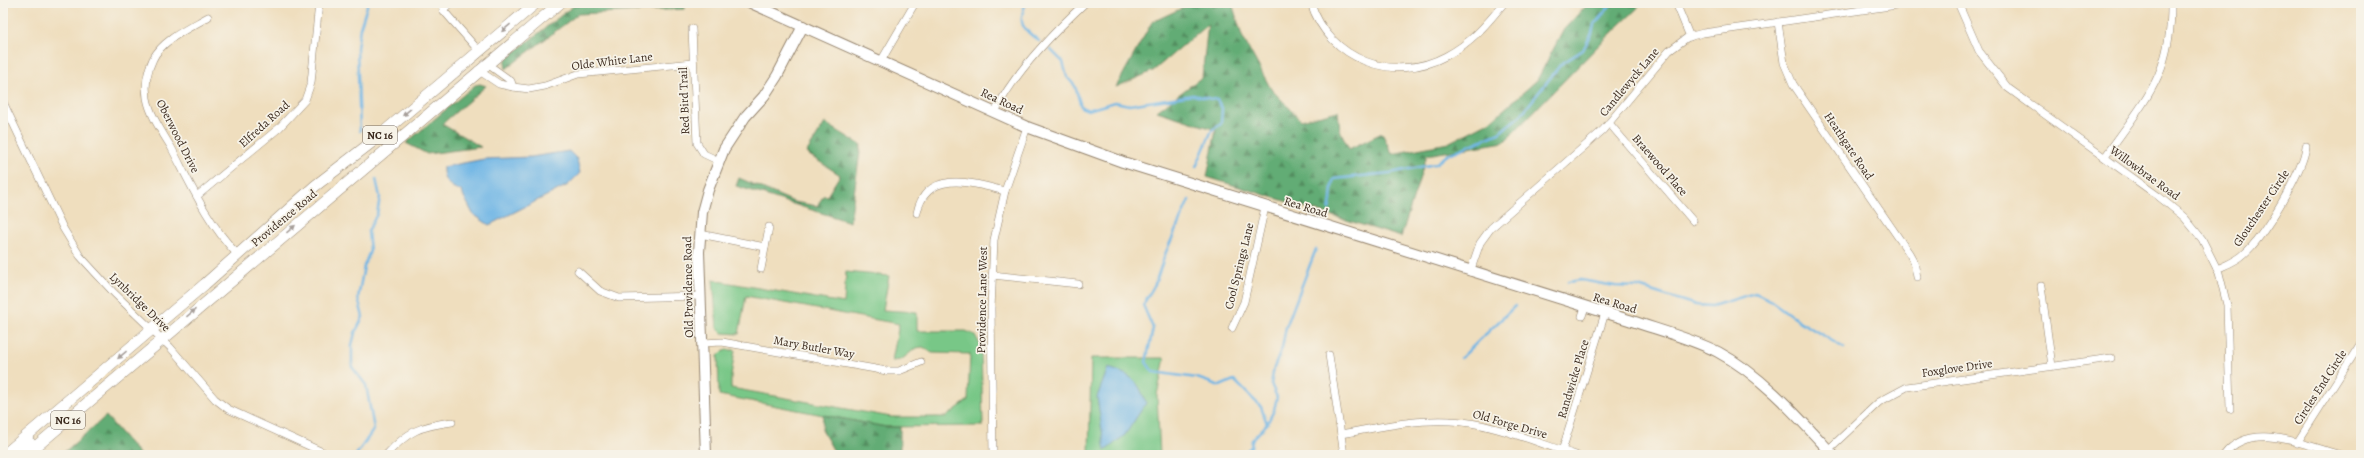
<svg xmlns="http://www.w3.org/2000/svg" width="2364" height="458" viewBox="0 0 2364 458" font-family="Alegreya,serif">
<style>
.green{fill:#78c787;stroke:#5a7852}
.forest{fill:url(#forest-firs);stroke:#4e6b49}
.water{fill:#6eb5e5;stroke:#547082}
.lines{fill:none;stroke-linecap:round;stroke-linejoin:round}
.stream{stroke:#6eb5e5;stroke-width:2.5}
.street-casing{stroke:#95846e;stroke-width:8}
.secondary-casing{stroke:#95846e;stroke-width:12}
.primary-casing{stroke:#95846e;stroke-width:12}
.street{stroke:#fff;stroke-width:7}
.secondary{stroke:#fff;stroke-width:10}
.primary{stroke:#fff;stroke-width:11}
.oneway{fill:#a79f9a}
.labels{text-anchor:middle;stroke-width:3.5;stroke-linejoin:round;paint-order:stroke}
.shield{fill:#f7f3e8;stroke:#73665b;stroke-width:1}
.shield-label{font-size:11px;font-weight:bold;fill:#3b2a1e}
.street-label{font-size:12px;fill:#3b2a1e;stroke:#f7f3e8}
</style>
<defs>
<pattern id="forest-firs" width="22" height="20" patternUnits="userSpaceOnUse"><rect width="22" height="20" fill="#62ac74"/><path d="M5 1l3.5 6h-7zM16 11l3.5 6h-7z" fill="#528c5f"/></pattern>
</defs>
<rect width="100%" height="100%" fill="#f7f3e8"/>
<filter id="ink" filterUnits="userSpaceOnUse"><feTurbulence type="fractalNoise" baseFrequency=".025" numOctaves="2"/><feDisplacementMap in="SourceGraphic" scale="8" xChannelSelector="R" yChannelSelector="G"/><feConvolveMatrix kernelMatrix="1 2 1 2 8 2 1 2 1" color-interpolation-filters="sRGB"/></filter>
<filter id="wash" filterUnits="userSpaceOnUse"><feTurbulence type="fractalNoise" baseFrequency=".012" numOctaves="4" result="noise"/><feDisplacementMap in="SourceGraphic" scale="16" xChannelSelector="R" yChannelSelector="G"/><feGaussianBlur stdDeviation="0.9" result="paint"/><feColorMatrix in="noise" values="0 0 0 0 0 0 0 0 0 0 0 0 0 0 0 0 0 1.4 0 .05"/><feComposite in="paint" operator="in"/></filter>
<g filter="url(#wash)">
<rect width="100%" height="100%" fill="#efdebe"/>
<g class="green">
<polygon points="846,272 889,276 883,310 917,312 917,331 966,331 975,335 981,346 983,426 886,427 719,395 718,356 724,350 735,350 731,376 731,388 891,417 946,417 968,400 970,354 932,353 923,347 916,348 901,360 892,361 899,324 746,296 739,334 722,333 717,328 713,280 844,303"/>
<polygon points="1091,358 1165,358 1157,395 1160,455 1089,455"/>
</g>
<g class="forest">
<polygon points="577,3 685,3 685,9 578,14 506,69 505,63 507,58"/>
<polygon points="1193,3 1232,3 1242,36 1271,89 1301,120 1338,111 1340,130 1349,149 1382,133 1392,154 1448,143 1491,121 1537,80 1564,29 1589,3 1643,3 1600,44 1504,142 1427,155 1401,237 1207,177 1216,130 1157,111 1202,77 1208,24 1153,71 1116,87 1152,22"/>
<polygon points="480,84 486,86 442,124 481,147 427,154 406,143 475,85"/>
<polygon points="825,123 861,145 850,222 736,186 739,178 794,202 817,206 824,195 827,196 840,175 806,153"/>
<polygon points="823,415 886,427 900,427 900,455 836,455 822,430"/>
<polygon points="106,416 140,455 61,455"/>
</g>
<g class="water">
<path d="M569 151 577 159 580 173 568 185 489 225 473 214 461 191C449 187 442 180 443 167L484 159 531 157Z"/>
<path d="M1108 368C1132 375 1138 380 1146 403L1125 435 1105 451 1097 397Z"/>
</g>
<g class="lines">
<g class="stream">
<path d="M1026 3C1017 24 1022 28 1039 41"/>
<polyline points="1050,49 1063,62 1067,77 1075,86 1081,107 1088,110 1115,102 1129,105 1193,95 1217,100 1222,108 1221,124 1212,130 1196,167"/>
<polyline points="360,131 357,48 360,28 368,3"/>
<polyline points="1189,200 1166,252 1155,284 1143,305 1153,328 1146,362 1153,372 1197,378 1220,386 1234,380 1261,407 1267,424"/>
<path d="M1329 209C1333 198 1330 186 1334 179L1390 173 1435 164 1449 154 1499 133 1521 115 1561 64 1583 50 1592 33 1594 25 1612 3"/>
<polyline points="1568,282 1581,280 1615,286 1638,287 1696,305 1712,306 1755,293 1767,298 1799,321 1844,348"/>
<polyline points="1461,358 1515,306"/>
<polyline points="356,455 374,429 366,385 352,367 352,345 355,333 363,317 358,298 364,266 370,251 368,231 377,214 380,197 376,179"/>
<polyline points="1242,455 1251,447 1252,440 1267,424 1274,410 1277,397 1271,384 1274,368 1282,348 1286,327 1316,249"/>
</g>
</g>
</g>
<g filter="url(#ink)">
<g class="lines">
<g class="street-casing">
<g id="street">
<polyline points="450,3 443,10 479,51"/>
<path d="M1311 3C1329 60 1394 84 1446 56 1471 43 1487 24 1504 3"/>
<polyline points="1676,3 1690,37"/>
<polyline points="1958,3 1979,51 2008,88 2158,196 2184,217 2202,239 2219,273 2227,305 2230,409"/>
<polyline points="3,4 6,3"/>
<path d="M208 17C189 28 162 40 153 59 147 71 145 86 147 98 150 115 162 132 171 147 191 185 208 224 238 255"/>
<polyline points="1778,22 1784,63 1793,84 1909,253 1914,262 1917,277"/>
<polyline points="692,29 697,143 704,154 719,161"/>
<polyline points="881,61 915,3"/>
<polyline points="478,70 499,84 513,87 511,81 486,63"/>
<polyline points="513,87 529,89 545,86 578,74 693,63"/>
<polyline points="3,102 63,228 80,256 114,293 170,347 215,399 228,409 329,455"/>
<path d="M995 112C1013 74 1054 32 1085 3"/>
<polyline points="1609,123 1693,221"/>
<path d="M2105 157C2144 101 2172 76 2171 3"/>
<polyline points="197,196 279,128 305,100 311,83 319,3"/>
<path d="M917 213C926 168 974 183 1005 191"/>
<polyline points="700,234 765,247"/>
<polyline points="761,269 769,227"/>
<path d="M2217 269C2226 265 2237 261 2244 254 2263 238 2304 170 2306 146"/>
<polyline points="578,271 600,291 619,298 701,296"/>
<polyline points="1470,272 1480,243 1491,228 1603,130 1669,51 1688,37 1703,33 1911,3"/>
<polyline points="992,275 1078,284"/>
<polyline points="2041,286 2052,366"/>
<polyline points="1582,316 1585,307"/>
<polyline points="1232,328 1244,302 1265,207"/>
<polyline points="702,343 722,342 887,371 899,371 921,362"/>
<polyline points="1329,355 1344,455"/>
<path d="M1341 434C1376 428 1413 419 1450 421 1491 422 1537 443 1576 455"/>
<polyline points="2297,443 2361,343"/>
<polyline points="1828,450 1879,402 1907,387 2111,358"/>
<polyline points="1562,451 1605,313"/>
<path d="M386 455C408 431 420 426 452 422"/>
<polyline points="993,455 991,309 994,240 1005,191 1027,127"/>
<path d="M2224 455C2251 419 2307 446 2341 455"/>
</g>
</g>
<g class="secondary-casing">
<g id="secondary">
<path d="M751 3 1027 127 1123 162 1629 320C1658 330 1690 338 1718 352 1763 376 1799 418 1833 455"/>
<polyline points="706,455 699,252 702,212 708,190 724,149 745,117 764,96 777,76 803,26"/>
</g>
</g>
<g class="primary-casing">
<g id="primary">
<polyline points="4,455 205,284 315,186 372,142 536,3"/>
<polyline points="17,455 30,443"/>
<polyline points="26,455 560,3"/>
</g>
</g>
<use href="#street" class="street"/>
<use href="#secondary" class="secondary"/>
<use href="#primary" class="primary"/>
</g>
<defs><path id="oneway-solid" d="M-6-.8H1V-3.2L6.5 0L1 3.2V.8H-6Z"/></defs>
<g class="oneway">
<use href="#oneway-solid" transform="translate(506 28) rotate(140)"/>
<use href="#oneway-solid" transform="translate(407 112) rotate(140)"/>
<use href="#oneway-solid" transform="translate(291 229) rotate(-40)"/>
<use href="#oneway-solid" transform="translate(191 313) rotate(-40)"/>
<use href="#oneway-solid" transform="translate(122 355) rotate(140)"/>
</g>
</g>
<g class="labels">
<g class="shield">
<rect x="363" y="126" width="34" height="18" rx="3"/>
<rect x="51" y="411" width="34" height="18" rx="3"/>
</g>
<g class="shield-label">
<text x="380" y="139">NC 16</text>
<text x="68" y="424">NC 16</text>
</g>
<g class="street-label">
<text transform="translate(612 61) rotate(-7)" y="4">Olde White Lane</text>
<text transform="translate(1629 82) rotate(-50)" y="4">Candlewyck Lane</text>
<text transform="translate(684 101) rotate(-92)" y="4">Red Bird Trail</text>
<text transform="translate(1002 101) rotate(25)" y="4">Rea Road</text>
<text transform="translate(264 124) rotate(-42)" y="4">Elfreda Road</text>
<text transform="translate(178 136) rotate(63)" y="4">Oberwood Drive</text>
<text transform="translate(1849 146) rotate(56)" y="4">Heathgate Road</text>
<text transform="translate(1660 165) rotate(49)" y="4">Braewood Place</text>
<text transform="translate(2145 173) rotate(36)" y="4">Willowbrae Road</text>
<text transform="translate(1306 207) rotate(17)" y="4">Rea Road</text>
<text transform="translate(2261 208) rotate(-56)" y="4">Glouchester Circle</text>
<text transform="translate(284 218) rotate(-40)" y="4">Providence Road</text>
<text transform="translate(1239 266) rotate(-76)" y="4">Cool Springs Lane</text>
<text transform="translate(688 287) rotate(-91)" y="4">Old Providence Road</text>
<text transform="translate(982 300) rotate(-89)" y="4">Providence Lane West</text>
<text transform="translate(140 302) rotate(44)" y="4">Lynbridge Drive</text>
<text transform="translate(1615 303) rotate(17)" y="4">Rea Road</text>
<text transform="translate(814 347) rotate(10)" y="4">Mary Butler Way</text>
<text transform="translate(1957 368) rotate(-8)" y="4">Foxglove Drive</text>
<text transform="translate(1573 379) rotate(-73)" y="4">Randwicke Place</text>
<text transform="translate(2320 387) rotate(-57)" y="4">Circles End Circle</text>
<text transform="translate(1510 424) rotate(16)" y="4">Old Forge Drive</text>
</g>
</g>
<rect width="2364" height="458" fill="none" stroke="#f7f3e8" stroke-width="16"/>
</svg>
